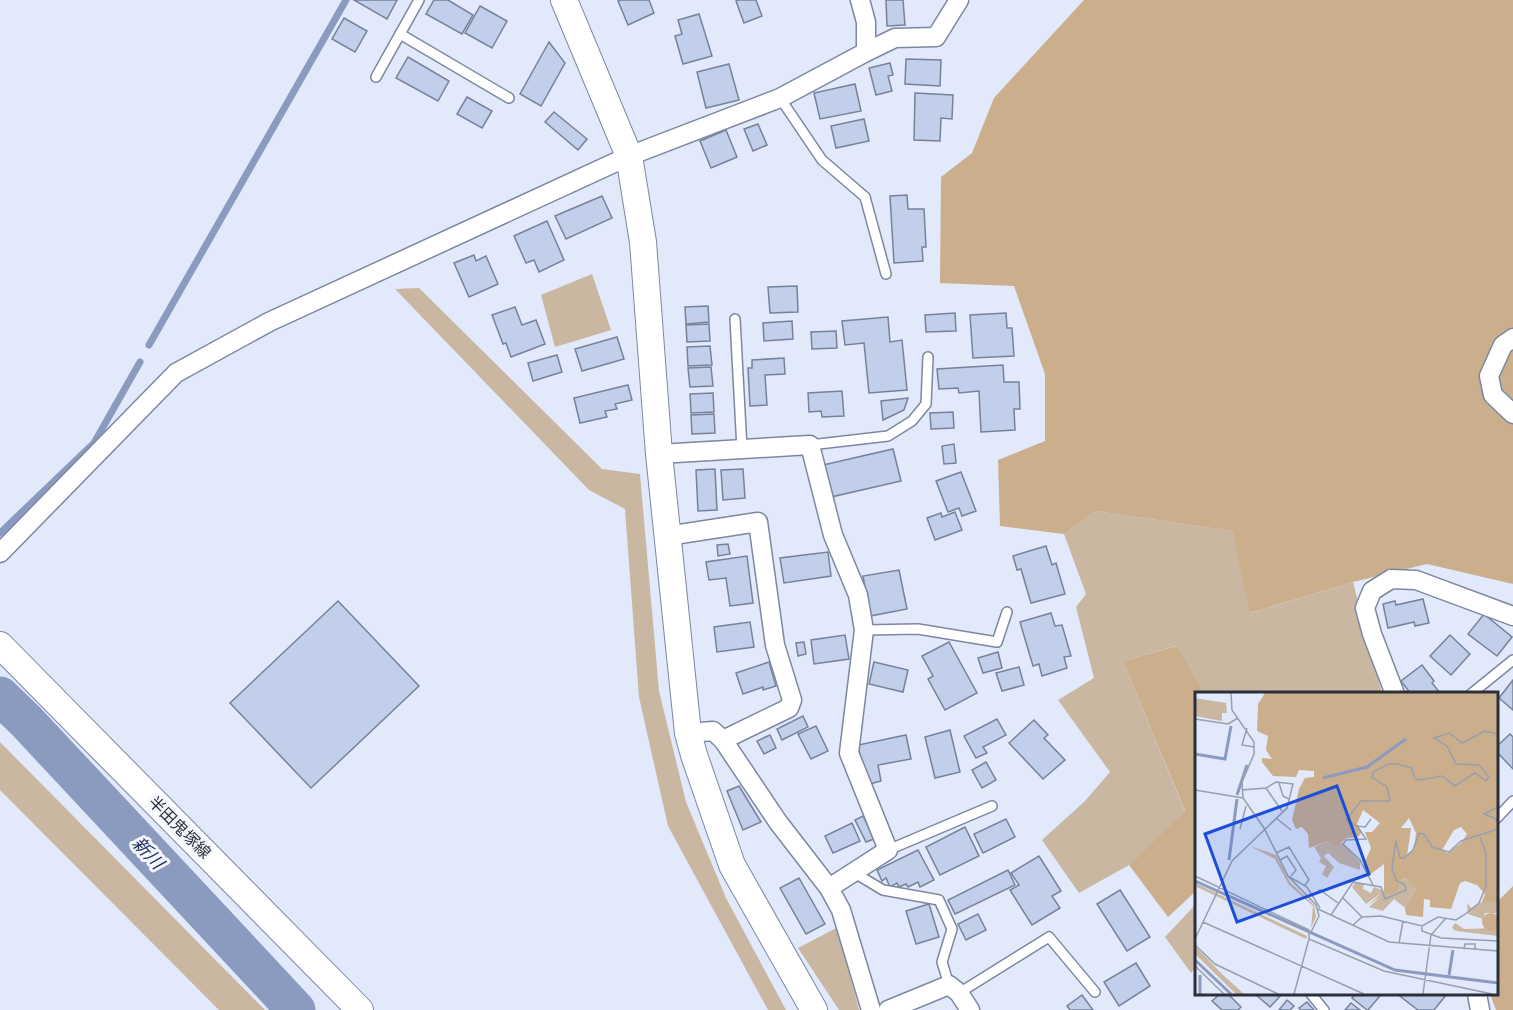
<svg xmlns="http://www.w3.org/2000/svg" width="1513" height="1010" viewBox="0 0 1513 1010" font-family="'Varela Round','Noto Sans JP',sans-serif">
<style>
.green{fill:#c9b7a2}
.forest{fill:#cbae8c}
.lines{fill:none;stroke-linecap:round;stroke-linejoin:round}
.stream{stroke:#8b9bc0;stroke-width:7}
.river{stroke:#8b9bc0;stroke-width:39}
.building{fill:#c2cfeb;stroke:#76829b;stroke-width:1.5}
.lane-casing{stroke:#7c88a2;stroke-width:12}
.street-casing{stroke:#7c88a2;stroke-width:21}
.secondary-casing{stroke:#7c88a2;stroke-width:28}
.lane{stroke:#fff;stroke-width:9}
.street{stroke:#fff;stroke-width:18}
.secondary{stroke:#fff;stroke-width:26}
.labels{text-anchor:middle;stroke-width:6;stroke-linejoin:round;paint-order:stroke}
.street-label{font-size:16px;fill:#2a2f3a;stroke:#f3f6fc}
.water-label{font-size:18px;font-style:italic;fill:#1e3060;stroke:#f3f6fc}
.inset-river{fill:none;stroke:#8b9bc0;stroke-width:3}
.inset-road{fill:none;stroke:#989fad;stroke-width:1.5}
.view{fill:#1d4ed8;fill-opacity:0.15;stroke:#1d4ed8;stroke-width:3}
.inset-edge{fill:none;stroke:#2a2f3a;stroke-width:3}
</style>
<rect width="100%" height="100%" fill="#e1e9fa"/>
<g class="green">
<polygon points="592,274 611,330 555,347 541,295"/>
<polygon points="419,288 602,469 640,474 659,691 686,802 726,898 786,1010 768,1010 668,826 639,697 625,509 589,490 395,289"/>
<polygon points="1096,511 1232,531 1251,613 1353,582 1382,693 1204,693 1176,646 1123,661 1185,812 1129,865 1079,893 1042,840 1085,801 1110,772 1058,700 1094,678 1076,607 1086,594 1064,534"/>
<polygon points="0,742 265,1010 219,1010 0,790"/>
<polygon points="1196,904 1196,967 1191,973 1165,937"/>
<polygon points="838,927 859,1010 839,1010 798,948"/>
</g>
<g class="forest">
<polygon points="1084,0 1513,0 1513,584 1427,564 1353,582 1250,613 1232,531 1096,511 1064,534 1000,526 998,460 1045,441 1045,374 1014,286 940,283 941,177 972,153 994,98"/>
<polygon points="1177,646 1204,693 1196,694 1196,891 1168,917 1129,865 1185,811 1123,661"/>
<polygon points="1513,886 1513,1010 1496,1010 1490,994 1496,994 1497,902"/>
</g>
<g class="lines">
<g class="stream">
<polyline points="149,345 346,0"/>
<polyline points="0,533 94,443 140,362"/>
</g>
<polyline class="river" points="0,696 26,721 296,1010"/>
</g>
<g class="building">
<polygon points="354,0 397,0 387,19"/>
<polygon points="434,0 448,0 473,15 462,34 426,14"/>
<polygon points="621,0 649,0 654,13 628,25 618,1"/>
<polygon points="738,0 756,0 762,16 744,23 736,1"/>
<polygon points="886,0 903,0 905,25 887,26"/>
<polygon points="480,6 507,21 492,48 465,33"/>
<polygon points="699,14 712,56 683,64 675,36 682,34 678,20"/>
<polygon points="344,18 367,31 355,52 332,39"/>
<polygon points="549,42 565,63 541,106 520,94"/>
<polygon points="408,57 449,81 438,101 396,78"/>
<polygon points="906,59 941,60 940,86 905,84"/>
<polygon points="890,63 893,75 888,76 892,91 876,95 869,68"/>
<polygon points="729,64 739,100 706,108 697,72"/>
<polygon points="855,84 861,111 820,119 814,93"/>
<polygon points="915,93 953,95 952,119 941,118 940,141 914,140"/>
<polygon points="467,97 492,111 482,128 457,114"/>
<polygon points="554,112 587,139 578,150 545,122"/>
<polygon points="864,119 869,141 836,148 831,126"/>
<polygon points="758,124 767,145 753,151 744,129"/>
<polygon points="726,130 737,157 711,168 700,141"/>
<polygon points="907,195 908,209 924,209 926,247 922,247 923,261 894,263 890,196"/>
<polygon points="602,196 612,218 566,239 555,216"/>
<polygon points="547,221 564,260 539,272 534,260 526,263 514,236"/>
<polygon points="474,255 476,261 486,256 498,284 469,297 454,263"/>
<polygon points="797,286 798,312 770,313 768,287"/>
<polygon points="708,306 709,322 686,324 685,307"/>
<polygon points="515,307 522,325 536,320 545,344 511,357 506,343 503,344 492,315"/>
<polygon points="955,313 956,331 926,332 925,315"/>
<polygon points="1006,313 1007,328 1012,328 1014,356 973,358 970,315"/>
<polygon points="888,317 890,342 902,340 907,390 869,393 864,343 845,345 842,321"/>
<polygon points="792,321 793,339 764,341 763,323"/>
<polygon points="709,324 710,341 687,342 686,325"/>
<polygon points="836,331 837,348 812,349 811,332"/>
<polygon points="617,337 624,359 582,371 575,349"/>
<polygon points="710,346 712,365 688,366 687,347"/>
<polygon points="557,355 562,372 533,381 528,363"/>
<polygon points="784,358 785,374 765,375 767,405 750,406 748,368 752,368 752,360"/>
<polygon points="1003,365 1004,382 1019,382 1020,409 1014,409 1015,430 981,432 979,391 959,393 958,388 939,389 937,369"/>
<polygon points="711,367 713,386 690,387 688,368"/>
<polygon points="628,385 632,400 615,404 617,409 605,411 607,417 580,423 574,398"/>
<polygon points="842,391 844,416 822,417 821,411 809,412 808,393"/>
<polygon points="713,393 714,412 691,413 690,394"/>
<polygon points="908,398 904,410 883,420 881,401"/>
<polygon points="953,412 954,428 931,429 930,413"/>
<polygon points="714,414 715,433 692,434 691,415"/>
<polygon points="954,444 956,463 944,464 942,446"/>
<polygon points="893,449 901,481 831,497 823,465"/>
<polygon points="715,469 717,510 698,511 696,470"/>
<polygon points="743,469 745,498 723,500 721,470"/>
<polygon points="961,472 976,511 962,516 959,508 948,512 936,481"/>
<polygon points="955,512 962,530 935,540 927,518 941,513 942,517"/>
<polygon points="728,544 730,554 718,556 717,545"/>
<polygon points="1046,546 1052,565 1056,563 1065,594 1031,603 1021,569 1017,570 1013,556"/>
<polygon points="828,552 831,576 784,583 780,558"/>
<polygon points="747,556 753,603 730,606 726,578 709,580 706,562"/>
<polygon points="899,570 907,609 870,616 863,576"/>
<polygon points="1423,599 1429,623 1415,626 1414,622 1388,628 1383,604 1395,601 1396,605"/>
<polygon points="338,601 419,686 311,788 230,703"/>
<polygon points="1051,613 1055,626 1062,625 1071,656 1064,657 1067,668 1042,676 1039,664 1033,666 1020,622"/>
<polygon points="1484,614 1512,637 1497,656 1468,634"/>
<polygon points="750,622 754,647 717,652 714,627"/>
<polygon points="845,635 849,659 814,664 811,640"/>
<polygon points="1450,635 1470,654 1451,675 1430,656"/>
<polygon points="804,642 806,654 798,656 796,643"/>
<polygon points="949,642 977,693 945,710 928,679 933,676 922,656"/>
<polygon points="998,652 1002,668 983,673 978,658"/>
<polygon points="769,662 776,686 763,690 763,687 743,694 736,673"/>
<polygon points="874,662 908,670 903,692 869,684"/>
<polygon points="1422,665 1434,681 1432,683 1441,694 1411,694 1401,681"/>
<polygon points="1019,667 1024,685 1002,691 996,673"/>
<polygon points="1513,680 1513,710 1499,698"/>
<polygon points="803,716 808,727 782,740 777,729"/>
<polygon points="997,719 1006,735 983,747 987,753 976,758 964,736"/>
<polygon points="1034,720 1048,735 1044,738 1065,760 1043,779 1009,743"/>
<polygon points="816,726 828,751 811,759 798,734"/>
<polygon points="950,730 960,772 935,778 925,737"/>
<polygon points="1510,734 1513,737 1513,769 1496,751 1496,747"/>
<polygon points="770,735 776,748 764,754 757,741"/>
<polygon points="906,735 911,759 878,765 881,781 866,785 858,745"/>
<polygon points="986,762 996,780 982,788 972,770"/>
<polygon points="739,786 761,822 743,830 727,791"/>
<polygon points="863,816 874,839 866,842 855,820"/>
<polygon points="1006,819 1015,837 983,853 974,834"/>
<polygon points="852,823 860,841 833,853 825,836"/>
<polygon points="965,827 979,856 940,875 926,847"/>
<polygon points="918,850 934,880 920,887 918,882 908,887 906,884 899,887 897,883 890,887 886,878 882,881 877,870"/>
<polygon points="1039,856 1061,891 1052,896 1060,908 1032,925 1010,890 1019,885 1011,873"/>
<polygon points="1008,870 1015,885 955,914 948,900"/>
<polygon points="799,878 825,924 806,934 780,888"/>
<polygon points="1120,890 1150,937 1127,951 1097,904"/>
<polygon points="929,904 939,937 916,944 906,911"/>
<polygon points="978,914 986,930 966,940 958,924"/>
<polygon points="1136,963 1150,986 1119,1006 1104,982"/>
<polygon points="1220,994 1228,994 1241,1007 1238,1010 1222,1010 1212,1001"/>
<polygon points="1255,994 1282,994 1270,1007"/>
<polygon points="1356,994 1379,994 1378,995 1380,996 1368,1010 1367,1010 1352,998"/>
<polygon points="1397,994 1447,994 1434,1010 1418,1010"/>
<polygon points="1082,995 1093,1010 1070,1010 1067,1006"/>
<polygon points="1287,1000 1294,1006 1290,1010 1279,1010"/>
<polygon points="1307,1002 1314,1010 1301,1010 1299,1008"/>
<polygon points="1351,1003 1360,1010 1345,1010"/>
</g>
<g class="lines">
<g class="lane-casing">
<g id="lane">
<polyline points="400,34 509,98"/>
<polyline points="376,77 419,0"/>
<polyline points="780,98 822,160 865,197 886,274"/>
<polyline points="735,319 742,449"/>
<polyline points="810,445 888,436 912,421 926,404 928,357"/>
<polyline points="864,630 918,629 997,642 1007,612"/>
<polyline points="1471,694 1513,660"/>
<polyline points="1496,819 1513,801"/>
<polyline points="888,850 992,806"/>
<polyline points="853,872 883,890 939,900 952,929 942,962 949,985"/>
<polyline points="959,993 1049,937 1095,992"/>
<polyline points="1311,994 1324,1010"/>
</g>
</g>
<g class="street-casing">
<g id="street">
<polyline points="860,0 866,22 866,52"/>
<polyline points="1513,338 1503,345 1489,376 1493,395 1513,414"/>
<polyline points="659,454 810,445 833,535 858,595 864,630 849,753 888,850 829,888"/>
<polyline points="667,536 758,522 775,645 792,700 789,708 723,740"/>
<polyline points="0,553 176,373 269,322 629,156 780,98 866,52 895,38 936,37 959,0"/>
<polyline points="1395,694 1372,634 1365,608 1372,591 1391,579 1416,580 1513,616"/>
<polyline points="688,733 713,731 723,740 778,822 829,888 841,910 871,1010"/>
<polyline points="1477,994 1480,1010"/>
<polyline points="888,1010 949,985 959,993 970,1010"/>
</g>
</g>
<g class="secondary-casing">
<g id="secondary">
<polyline points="564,0 629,156 643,242 659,454 688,733 694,755 732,865 814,1010"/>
<polyline points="0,645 360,1010"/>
</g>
</g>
<use href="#lane" class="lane"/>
<use href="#street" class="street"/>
<use href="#secondary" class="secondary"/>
</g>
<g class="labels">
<g class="street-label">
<text transform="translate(180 827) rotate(45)" y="6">半田鬼塚線</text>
</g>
<g class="water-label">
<text transform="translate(148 853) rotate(47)" y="6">新川</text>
</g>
</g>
<g transform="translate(1195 692)">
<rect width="303" height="303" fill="#e1e9fa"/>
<path d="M0 6 31 11 32 21H27V29L0 24ZM134 149 138 156 146 150 165 170V178L144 171 133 161 129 164 139 175 132 186 127 182 131 174 124 170 126 166 119 155ZM55 154 81 163 95 190 119 213 121 225 116 236 118 214 94 193 80 167ZM213 186 222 196 210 216 199 207 188 219 174 215 203 189ZM0 191 112 244 111 247 0 194ZM160 191 169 192 168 197 176 201 179 195 189 199 171 212 157 195ZM287 210H303V221H290L288 227 273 222 272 211 276 216ZM260 231 269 237 303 236V244L261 239 257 236ZM0 254 27 282 49 302H41L0 262Z" fill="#c9b7a2"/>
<path d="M70 1H303V210H287L290 202 282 193 270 189 265 191 256 217 235 215V208L229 207 228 225 211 223 210 216 222 196 215 193 212 186 203 189 205 193 200 201 189 202 172 214 189 199V172L173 184 168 174 176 156 170 140H177L185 131 168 118 162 132 167 140 163 145 152 146 138 156 134 149 114 156 113 142 107 135 101 137 97 128 104 97 110 86 119 85V79L104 78 101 85 78 84 67 70V66L77 67 71 58 73 44 62 39 63 12ZM214 126 221 141 219 158 212 164 216 136H206ZM266 135 272 142 266 151 253 161 247 158 259 138ZM287 230a9 9 0 1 1 18 0a9 9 0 1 1-18 0Z" fill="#cbae8c" fill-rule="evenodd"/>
<path class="inset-river" d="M0 62 30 67 36 34M128 86 172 75 211 47M42 103 52 73M34 168 42 107M0 189 200 278 303 291M0 268 36 302M5 283V302M254 283 258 258"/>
<path class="inset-road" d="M36 1 37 18 59 50V62L47 90 48 106 69 136 93 184 121 213 124 224 116 240M0 27 33 32 43 26M52 36 47 53 59 55M84 91 88 104 94 107M71 96 87 119M0 98 48 106M303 115 289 122 303 128M81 126 96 138M162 134 170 135 176 127M45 137 51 114M81 161 94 155 114 188 110 193M85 168 92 164 101 178 96 184M0 184 114 238V247L189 279 297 302M93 184 112 195 125 216M178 193 165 168 148 152 151 148 171 147 162 134 151 128 166 109H195L192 95 177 85 178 80 193 72H202L217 76 219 86 225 88 247 84 260 94 280 81 291 89 294 85 284 73 261 72 252 54 239 46 254 41 267 51 290 39 303 42M118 203 125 198 143 211M148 206 167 225M123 217 194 250 303 259M136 223 158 190 186 195 190 207 211 198 210 193 201 188 197 176 201 149 205 166H209L218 158 224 141 229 142 237 155 254 160 266 149 303 137M8 230 169 302M158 233 167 225 186 224 227 234 243 225 261 228 269 223 284 211 291 194V162L285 145M227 235V239L246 246 303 249M0 247 37 169 92 116 98 92 81 90 71 96 47 98M204 251 208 229M0 253 20 272 83 302M269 257 270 252H280V258M0 274 29 302M99 302 114 247M228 302 236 243 251 226"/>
<path class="view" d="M142 94 174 182 42 230 10 142Z"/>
<rect width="303" height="303" class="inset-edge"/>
</g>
</svg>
